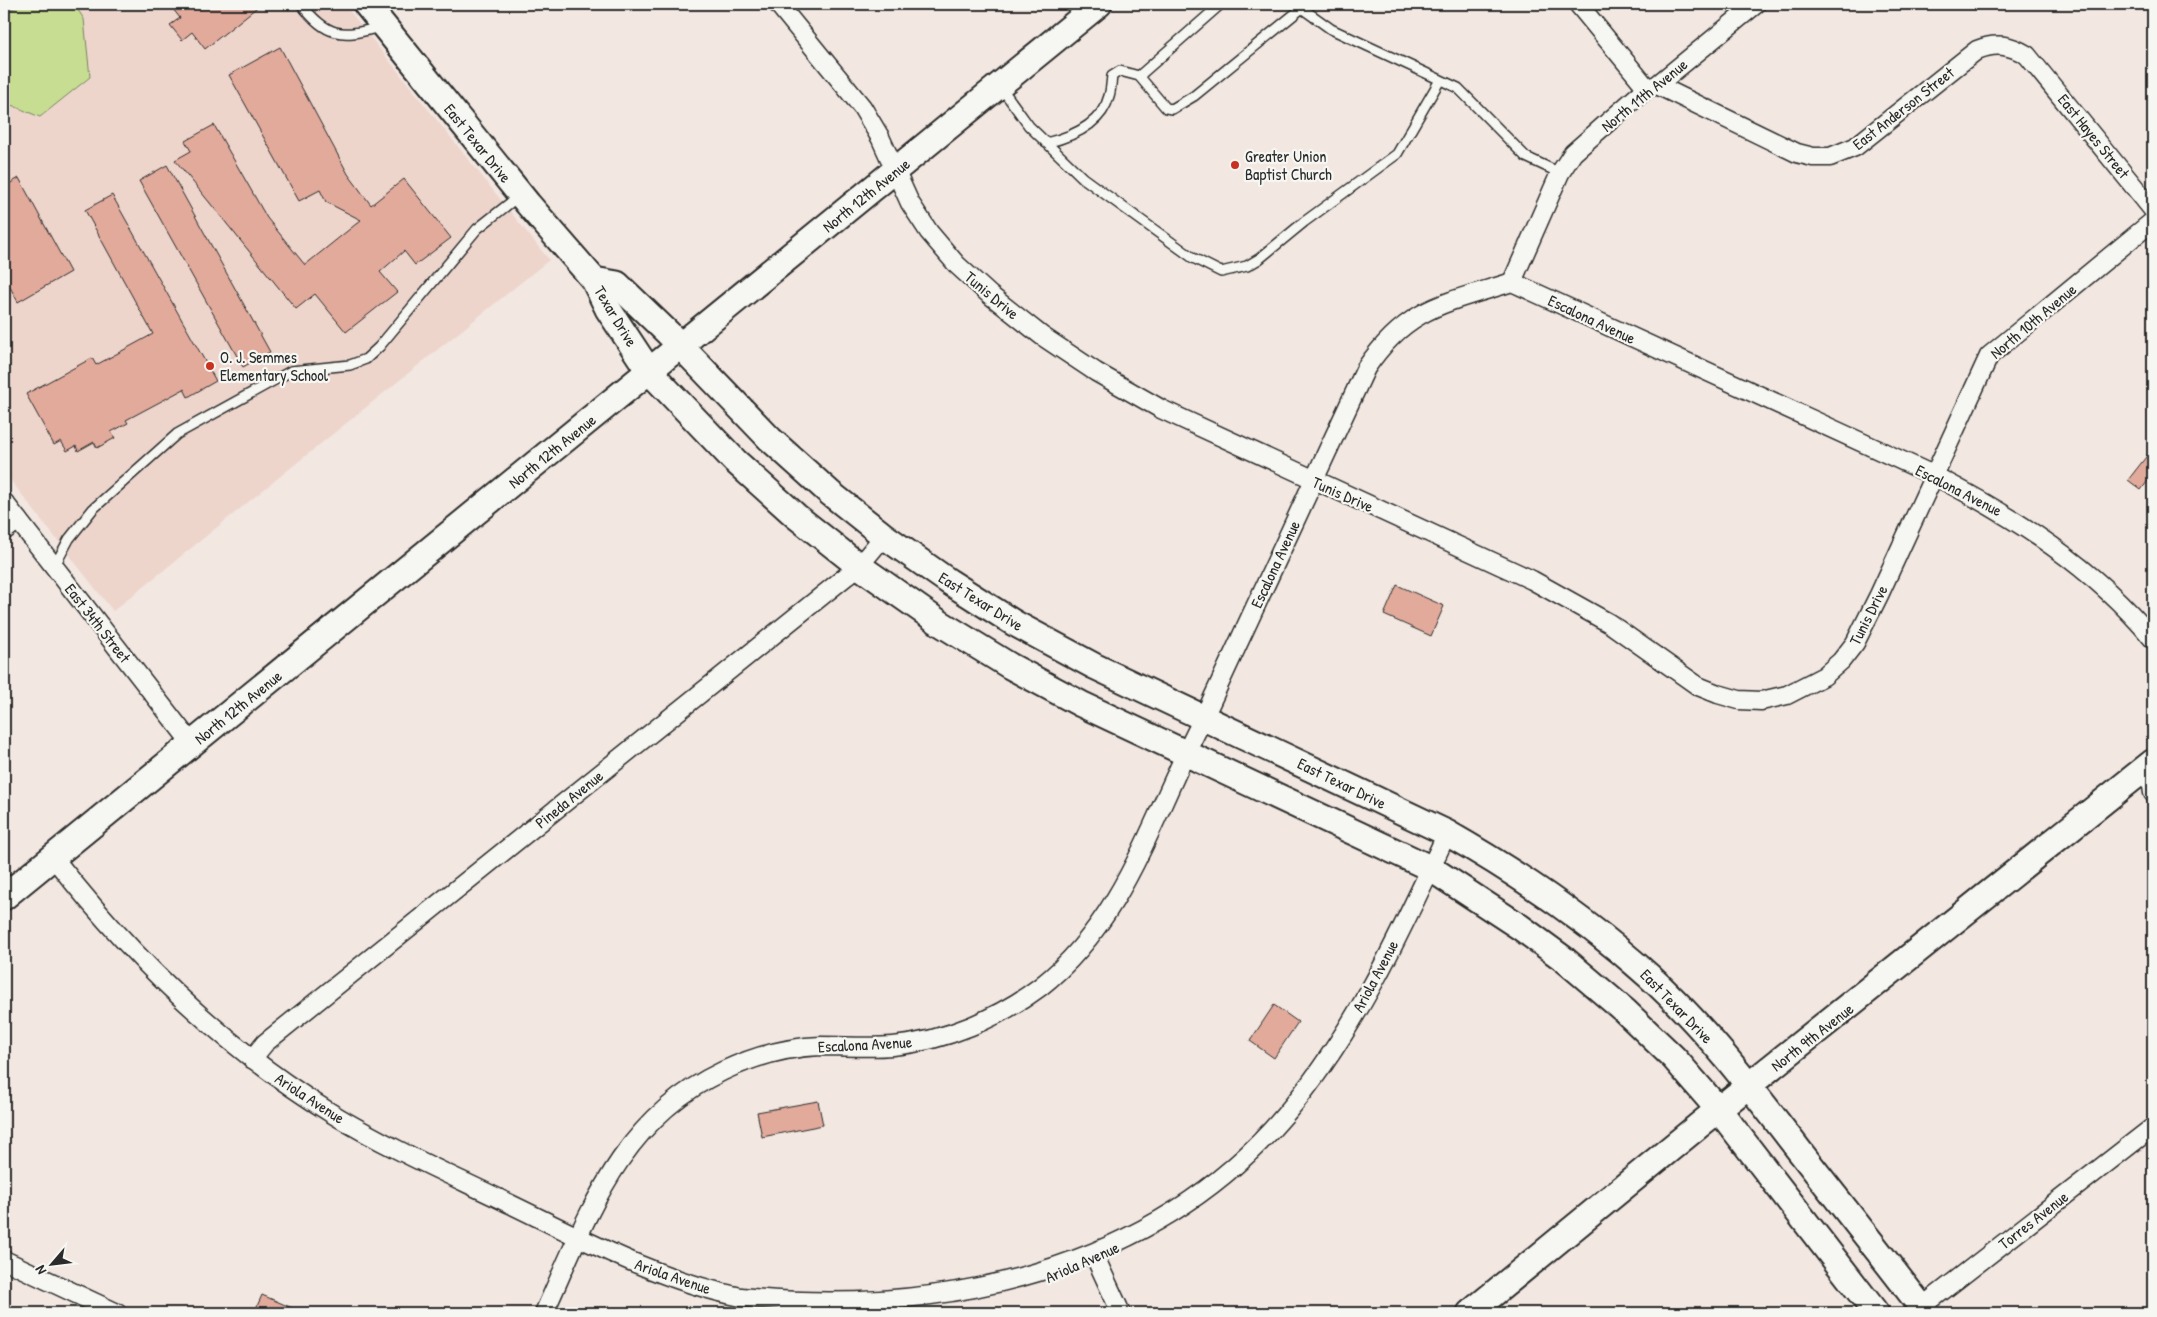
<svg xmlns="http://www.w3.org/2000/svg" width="2157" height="1317" viewBox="0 0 2157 1317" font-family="'Patrick Hand',sans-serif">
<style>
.built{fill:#edd5cc}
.green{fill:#c7dd92;stroke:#79845e}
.building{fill:#e2aa9b;stroke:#2b2b2b}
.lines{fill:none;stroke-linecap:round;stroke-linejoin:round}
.lane-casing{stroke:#2b2b2b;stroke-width:12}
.street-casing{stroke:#2b2b2b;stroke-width:21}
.secondary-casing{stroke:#2b2b2b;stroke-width:29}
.lane{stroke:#f6f6f2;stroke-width:9}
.street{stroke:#f6f6f2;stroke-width:18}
.secondary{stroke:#f6f6f2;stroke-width:25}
.poi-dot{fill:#c8321e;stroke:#f6f6f2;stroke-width:2}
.labels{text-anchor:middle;stroke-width:4.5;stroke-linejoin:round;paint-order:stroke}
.street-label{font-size:16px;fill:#2b2b2b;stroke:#f6f6f2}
.poi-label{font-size:16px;fill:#2b2b2b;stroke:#f6f6f2;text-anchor:start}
</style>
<rect width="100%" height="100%" fill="#f2e7e1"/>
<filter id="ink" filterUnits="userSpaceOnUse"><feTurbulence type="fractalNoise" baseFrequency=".02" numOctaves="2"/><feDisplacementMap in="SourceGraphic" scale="10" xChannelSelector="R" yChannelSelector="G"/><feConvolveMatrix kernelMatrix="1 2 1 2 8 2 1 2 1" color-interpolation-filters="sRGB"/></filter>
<g filter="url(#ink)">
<polygon class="built" points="4,4 344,4 549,260 113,611 4,472"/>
<polygon class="green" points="19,4 74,4 84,19 90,77 40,117 4,102 4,15"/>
<g class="building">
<polygon points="169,4 261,4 205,49 192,32 182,40 170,25 180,18"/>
<polygon points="280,47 348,174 371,205 404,179 451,238 415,265 404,251 380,272 397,292 346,332 315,294 296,309 175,160 191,151 185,141 214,125 267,218 305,265 361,220 326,202 320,190 299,201 229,75"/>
<polygon points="167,165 270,352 243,367 139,181"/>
<polygon points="19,178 70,272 18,302 4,276 4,187"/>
<polygon points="112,195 216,381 188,397 184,389 126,420 128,423 111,432 115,438 97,448 94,442 78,451 76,446 67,451 61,441 54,445 26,394 92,358 96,365 153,334 85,210"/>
<polygon points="2153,448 2153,474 2141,490 2128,480"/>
<polygon points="1397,585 1444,606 1431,636 1384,615"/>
<polygon points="1274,1005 1298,1022 1274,1058 1250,1041"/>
<polygon points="818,1101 823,1125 762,1137 757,1112"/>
<polygon points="262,1295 304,1313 254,1313"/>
</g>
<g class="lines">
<g class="lane-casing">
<g id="lane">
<path d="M301 4C327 37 341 38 380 27"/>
<polyline points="1296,4 1331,29 1458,88 1526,157 1560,173"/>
<polyline points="1139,76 1221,4"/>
<polyline points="1000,86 1029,126 1083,178 1193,258 1221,272 1247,266 1259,259 1304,222 1397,154 1440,80"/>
<path d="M1046 143C1071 137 1102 124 1109 96 1111 90 1111 83 1112 76L1120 71 1139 76 1166 108 1172 109 1194 96 1307 4"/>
<polyline points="54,567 69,539 93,509 177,434 291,371 350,365 366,359 379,347 477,229 520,195"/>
</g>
</g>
<g class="street-casing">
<g id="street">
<polyline points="778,4 862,107 880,137 910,203 929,232 957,265 990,295 1042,336 1096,372 1161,409 1532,580 1609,623 1698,686 1718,694 1739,700 1761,701 1787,695 1824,676 1841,661 1855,643 1879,595 1989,356 2153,221"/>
<polyline points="1578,4 1647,88"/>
<path d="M1657 85 1797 153 1813 157H1830L1855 147 1977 50C1996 42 2010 45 2027 55L2153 210"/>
<polyline points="1512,282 1560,173 1573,153 1647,88 1657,85 1756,4"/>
<polyline points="4,502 192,744"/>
<polyline points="4,531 18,520"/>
<polyline points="2149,765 2153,793"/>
<path d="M53 857C131 957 222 1046 331 1113 387 1147 446 1173 504 1201 581 1238 657 1280 741 1297 940 1317 1152 1271 1284 1116 1355 1033 1402 930 1447 833"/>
<polyline points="252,1059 265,1043 859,566 884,536"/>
<polyline points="1096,1259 1121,1313"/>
<polyline points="4,1260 117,1313"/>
<path d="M544 1313C588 1216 619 1120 723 1071 753 1057 787 1047 821 1046 845 1046 869 1048 893 1046 945 1041 999 1018 1040 987 1127 919 1154 810 1204 717L1366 368C1408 306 1447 303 1512 282L1933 475C2016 518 2093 566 2153 639"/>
<polyline points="1914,1313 2153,1127"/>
</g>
</g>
<g class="secondary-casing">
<g id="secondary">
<polyline points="366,4 528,204 594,280 608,309 649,371 735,461 796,516 859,566 940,623 1010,666 1081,704 1430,868 1520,927 1565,960 1625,1011 1674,1058 1719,1110 1876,1313"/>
<path d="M594 280 617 284 668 333 770 439 830 493 884 536 948 581 1014 623 1094 666 1447 833C1519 874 1588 921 1650 977 1706 1028 1752 1089 1798 1149 1841 1204 1884 1258 1926 1313"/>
<polyline points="4,897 1099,4"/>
<polyline points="1470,1313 1703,1122 2153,762"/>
</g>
</g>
<use href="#lane" class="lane"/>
<use href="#street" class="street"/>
<use href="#secondary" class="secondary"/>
</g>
</g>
<g class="poi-dot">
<circle cx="1235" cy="165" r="5"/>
<circle cx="210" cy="366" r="5"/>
</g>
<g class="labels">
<g class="street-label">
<text transform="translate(1644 95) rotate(-39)" y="6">North 11th Avenue</text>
<text transform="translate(1903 108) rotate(-38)" y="6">East Anderson Street</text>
<text transform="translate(2094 136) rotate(51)" y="6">East Hayes Street</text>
<text transform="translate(478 143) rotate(51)" y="6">East Texar Drive</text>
<text transform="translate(866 195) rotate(-39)" y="6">North 12th Avenue</text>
<text transform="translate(992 295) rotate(40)" y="6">Tunis Drive</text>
<text transform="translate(616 316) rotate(59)" y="6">Texar Drive</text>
<text transform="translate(1592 319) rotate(25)" y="6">Escalona Avenue</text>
<text transform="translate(2033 321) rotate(-40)" y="6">North 10th Avenue</text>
<text transform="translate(552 451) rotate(-39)" y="6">North 12th Avenue</text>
<text transform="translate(1959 490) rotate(27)" y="6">Escalona Avenue</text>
<text transform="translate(1343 494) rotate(24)" y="6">Tunis Drive</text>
<text transform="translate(1275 564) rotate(-65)" y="6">Escalona Avenue</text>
<text transform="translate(981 601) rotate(32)" y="6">East Texar Drive</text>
<text transform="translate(1868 615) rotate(-63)" y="6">Tunis Drive</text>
<text transform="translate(98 623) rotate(52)" y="6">East 34th Street</text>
<text transform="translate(238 707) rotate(-39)" y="6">North 12th Avenue</text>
<text transform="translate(1342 783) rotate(26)" y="6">East Texar Drive</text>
<text transform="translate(569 799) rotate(-39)" y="6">Pineda Avenue</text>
<text transform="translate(1375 976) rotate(-62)" y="6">Ariola Avenue</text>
<text transform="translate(1677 1006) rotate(46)" y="6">East Texar Drive</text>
<text transform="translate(1812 1037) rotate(-38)" y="6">North 9th Avenue</text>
<text transform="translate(865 1044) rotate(-3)" y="6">Escalona Avenue</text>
<text transform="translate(310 1098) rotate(33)" y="6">Ariola Avenue</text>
<text transform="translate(2033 1220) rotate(-38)" y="6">Torres Avenue</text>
<text transform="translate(1082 1262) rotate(-24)" y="6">Ariola Avenue</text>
<text transform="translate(673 1276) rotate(19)" y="6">Ariola Avenue</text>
</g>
<g class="poi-label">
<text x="1245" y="162">Greater Union<tspan x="1245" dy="18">Baptist Church</tspan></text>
<text x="220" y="363">O. J. Semmes<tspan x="220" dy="18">Elementary School</tspan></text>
</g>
</g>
<rect width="2157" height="1317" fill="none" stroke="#f6f6f2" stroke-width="20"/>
<rect x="10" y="10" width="2137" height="1297" fill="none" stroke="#2b2b2b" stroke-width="2" filter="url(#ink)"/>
<g transform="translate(52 1264) rotate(242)" stroke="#f6f6f2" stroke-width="4" paint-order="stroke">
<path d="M0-4L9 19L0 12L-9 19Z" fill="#2b2b2b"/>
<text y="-8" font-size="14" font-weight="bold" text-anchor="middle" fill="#2b2b2b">N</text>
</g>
</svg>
